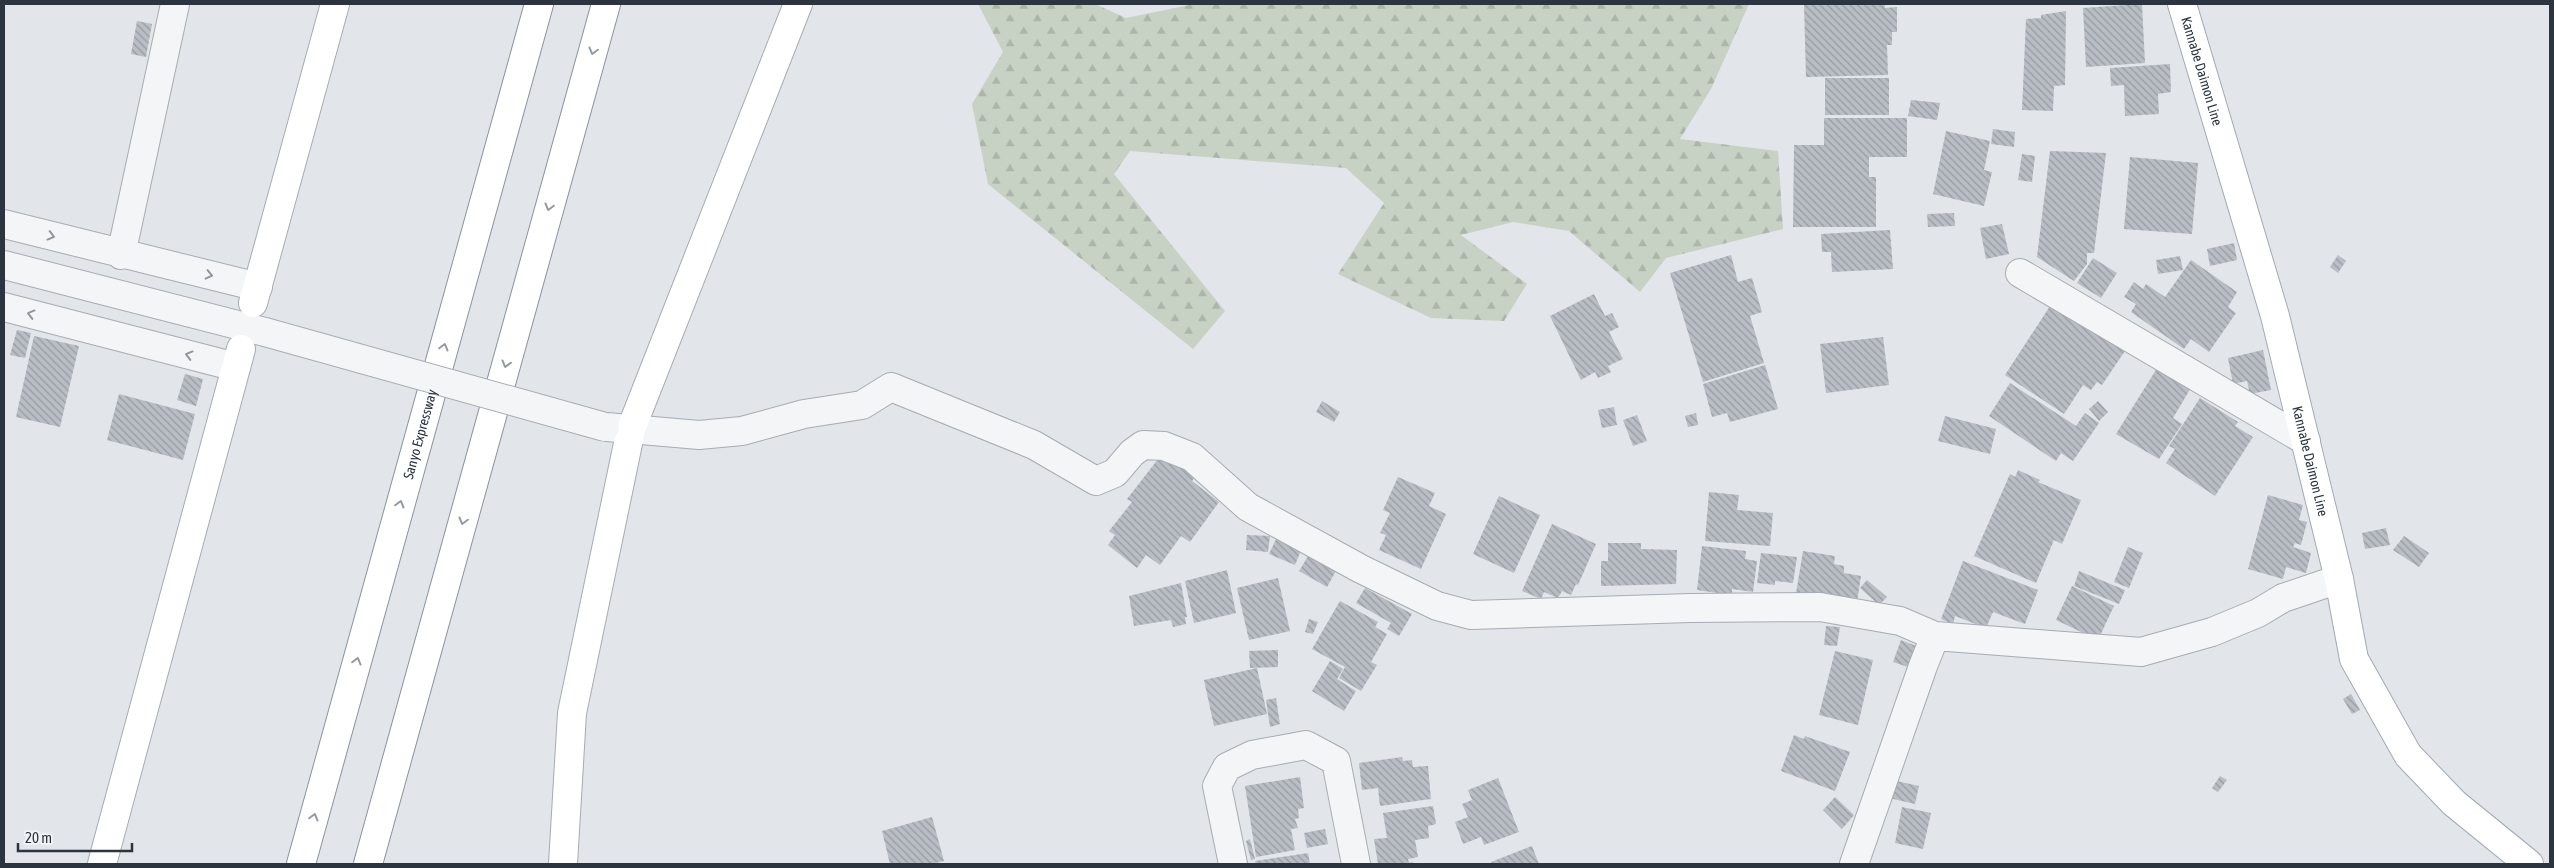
<svg xmlns="http://www.w3.org/2000/svg" width="2554" height="868" viewBox="0 0 2554 868" font-family="'Asap Condensed',sans-serif">
  <defs>
    <pattern id="forest-firs" width="22" height="20" patternUnits="userSpaceOnUse" patternTransform="scale(1.25)"><rect width="22" height="20" fill="#c8d2c4"/><path d="M5 1l3.5 6h-7zM16 11l3.5 6h-7z" fill="#acb5a9"/></pattern>
    <pattern id="building-back-hatch" width="6" height="6" patternUnits="userSpaceOnUse" patternTransform="scale(1.25)"><rect width="6" height="6" fill="#b9bec5"/><path d="M-1 5l2 2M0 0l6 6M5-1l2 2" fill="none" stroke="#979ba1"/></pattern>
  </defs>
  <rect width="100%" height="100%" fill="#e2e5e9"/>
  <path fill="url(#forest-firs)" d="M978 4H1095L1126 18 1194 4H1749L1711 89 1680 139 1778 151 1783 229 1666 258 1640 292 1569 231 1513 222 1461 235 1527 284 1504 321 1431 318 1338 274 1384 203 1346 168 1130 151 1114 174 1225 311 1193 349 988 184 972 104 1003 52Z"/>
  <path fill="url(#building-back-hatch)" d="M1885 4V8L1897 7V32H1892V45H1887L1888 75 1806 77 1804 5Z
    M2142 4 2145 63 2086 67 2083 8Z
    M2066 11 2065 85 2054 86 2053 111 2022 110 2026 19 2041 18V15Z
    M137 21 152 24 146 57 131 54Z
    M2170 64 2171 92 2158 94 2159 114 2125 116 2124 85 2111 86 2110 68Z
    M1825 78H1889V115H1825Z
    M1911 100 1940 103 1937 120 1908 116Z
    M1824 118H1907V157H1869V177H1876V227H1793L1794 145H1824Z
    M1993 129 2015 132 2014 147 1991 144Z
    M1946 131 1990 141 1984 170 1992 172 1984 206 1933 194Z
    M2050 151 2106 153 2094 253H2087V264L2074 281 2037 257Z
    M2022 154 2035 156 2032 182 2018 180Z
    M2130 157 2198 163 2192 234 2124 229Z
    M1954 213 1955 226 1928 227 1927 214Z
    M2002 224 2009 254 1986 259 1980 228Z
    M1890 230 1893 269 1832 272 1831 252H1822L1821 234Z
    M2234 243 2237 260 2210 266 2207 249Z
    M1731 255 1738 282 1752 278 1762 312 1750 316 1764 363 1703 382 1670 273Z
    M2338 255 2346 261 2338 273 2330 267Z
    M2180 256 2183 270 2158 274 2156 260Z
    M2093 258 2117 273 2101 298 2077 283Z
    M2191 260 2237 292 2228 307 2236 313 2209 352 2191 339 2184 349 2131 312 2136 304 2124 297 2134 282 2143 289 2146 284 2165 297Z
    M1594 294 1605 316 1612 313 1619 327 1609 332 1623 359 1608 366 1611 372 1598 378 1595 372 1581 380 1550 316Z
    M2052 303 2125 351 2102 385 2097 382 2091 390 2083 385 2064 414 2005 375Z
    M17 330 31 333 25 358 10 355Z
    M34 336 79 346 60 427 16 417Z
    M1883 337 1889 385 1826 393 1820 344Z
    M2263 350 2271 390 2250 394 2247 381 2233 384 2228 358Z
    M1765 365 1778 409 1730 422 1727 413 1712 417 1703 384Z
    M2159 365 2192 386 2173 418 2182 424 2159 459 2116 434Z
    M185 374 203 379 196 406 177 400Z
    M2010 383 2076 426 2085 413 2099 423 2073 461 2061 453 2056 461 1989 416Z
    M119 394 195 414 183 460 107 440Z
    M2200 398 2238 422 2235 426 2253 437 2215 496 2166 463 2175 449 2169 446Z
    M1322 401 1340 412 1334 422 1316 412Z
    M2098 401 2108 412 2099 421 2089 409Z
    M1614 407 1617 425 1602 428 1598 410Z
    M1696 413 1698 425 1688 427 1685 416Z
    M1637 415 1647 441 1633 446 1623 420Z
    M1945 416 1996 429 1990 454 1938 441Z
    M1162 454 1178 462 1196 476 1192 481 1219 502 1190 542 1181 536 1160 565 1146 555 1137 568 1108 545 1115 535 1109 531 1132 502 1127 499Z
    M2018 470 2040 480 2038 482 2081 500 2062 544 2054 540 2036 583 1974 556 2010 474 2015 477Z
    M1398 477 1435 493 1429 506 1446 514 1421 569 1379 550 1386 535 1380 533 1390 513 1383 510Z
    M1709 492 1739 495 1737 510 1773 513 1770 546 1705 541Z
    M2268 495 2303 505 2299 520 2307 522 2301 545 2295 543 2293 547 2311 553 2306 573 2286 567 2283 579 2248 569Z
    M1499 496 1540 515 1514 573 1473 554Z
    M1552 524 1596 544 1578 585 1576 584 1571 595 1562 591 1558 598 1544 592 1541 599 1522 591Z
    M2386 528 2390 545 2365 549 2362 533Z
    M1247 535 1270 536 1268 552 1246 550Z
    M2404 536 2429 553 2419 567 2393 550Z
    M1277 537 1302 548 1295 565 1269 554Z
    M1608 543H1641V549L1677 550 1676 584 1601 586V561H1608Z
    M1702 546 1746 551 1745 559 1757 561 1753 592 1732 589V595L1697 590Z
    M2128 547 2143 553 2129 588 2114 582Z
    M1803 551 1835 556 1834 564 1844 566V573L1861 576 1857 602 1796 593Z
    M1310 553 1337 569 1327 587 1299 571Z
    M1761 553 1797 557 1793 583 1775 581V585L1757 583Z
    M1963 561 2038 590 2025 624 1993 612 1986 628 1955 616 1953 624 1941 619Z
    M1227 570 1236 613 1194 623 1185 581Z
    M2079 571 2125 590 2119 604 2074 586Z
    M1278 578 1290 631 1249 640 1237 588Z
    M1867 580 1887 597 1879 605 1860 588Z
    M1181 583 1187 617H1185L1186 624 1173 627 1171 620 1134 626 1129 596Z
    M2072 586 2114 606 2098 640 2056 620Z
    M1365 588 1412 614 1399 636 1387 629 1391 623 1356 603Z
    M1340 601 1378 622 1375 627 1387 634 1371 662 1377 665 1361 691 1339 678 1345 667 1312 649Z
    M1309 619 1318 622 1313 634 1305 632Z
    M1826 626 1840 627 1837 646 1824 645Z
    M1901 640 1916 646 1908 667 1893 662Z
    M1278 650V667L1250 668 1249 651Z
    M1835 651 1873 660 1858 725 1819 715Z
    M1330 661 1343 669 1337 679 1356 691 1344 711 1312 691Z
    M1257 668 1267 714 1214 726 1204 680Z
    M2351 694 2360 710 2352 714 2343 699Z
    M1276 698 1280 724 1270 727 1266 700Z
    M1794 735 1804 739 1805 736 1850 752 1835 791 1781 771Z
    M1402 757 1403 761 1412 760 1413 767 1428 766 1431 799 1380 806 1378 788 1362 790 1359 763Z
    M2220 776 2227 780 2218 792 2212 788Z
    M1300 777 1304 808 1298 809 1299 818 1295 819 1298 828 1291 829 1295 850 1256 857 1245 786Z
    M1498 778 1519 832 1484 845 1481 837 1463 844 1455 822 1468 817 1462 804 1472 800 1468 790Z
    M1892 780 1919 786 1915 804 1889 798Z
    M1835 797 1854 815 1842 829 1823 810Z
    M1433 806 1436 824 1428 826 1429 838 1415 840 1418 857 1408 859 1409 863 1413 862 1412 864H1378L1374 839 1387 838 1383 813Z
    M1902 807 1931 813 1923 849 1895 843Z
    M932 817 944 861 931 864H890L882 831Z
    M1325 829 1328 844 1307 848 1304 833Z
    M1250 839 1255 859 1251 860 1246 841Z
    M1532 846 1539 864H1492L1491 862Z
    M1308 853 1310 864H1256L1255 861Z"/>
  <g fill="none" stroke-linecap="round" stroke-linejoin="round">
    <g stroke="#a7acb3" stroke-width="30">
      <path id="street" d="M4 224 258 287
        M121 255 175 4
        M4 265 265 332
        M2020 273 2306 441
        M4 307 236 367
        M607 427 699 435 742 431 804 414 862 405 891 387 1034 445 1096 481 1115 473 1132 453 1143 445 1164 446 1192 457 1248 507 1361 569 1437 606 1471 615 1690 608 1820 607 1900 621 1935 636 2141 652 2212 632 2258 613 2283 598 2339 579
        M1233 864 1217 786 1227 767 1252 755 1306 745 1336 761 1356 864
        M1854 864 1923 666 1935 636"/>
    </g>
    <g stroke="#a7acb3" stroke-width="30">
      <path id="secondary" d="M253 303 335 4
        M102 864 241 349
        M563 864 572 713 631 429 798 4"/>
    </g>
    <g stroke="#a2aab3" stroke-width="30">
      <g id="primary">
        <path id="s1" d="M2182 4 2275 316 2339 579 2354 659 2408 755 2454 803 2529 864"/>
      </g>
    </g>
    <g stroke="#8b939e" stroke-width="30">
      <g id="highway">
        <path id="s2" d="M301 864 539 4"/>
        <path d="M368 864 606 4"/>
      </g>
    </g>
    <use href="#street" stroke="#f4f5f7" stroke-width="28"/>
    <use href="#secondary" stroke="#fff" stroke-width="28"/>
    <use href="#primary" stroke="#fff" stroke-width="28"/>
    <use href="#highway" stroke="#fff" stroke-width="28"/>
    <g stroke="#a7acb3" stroke-width="30" stroke-linecap="butt">
      <path id="street-bridge" d="M265 332 605 427"/>
    </g>
    <use href="#street-bridge" stroke="#f4f5f7" stroke-width="28"/>
  </g>
  <defs><path id="oneway-chevron" d="M-2-3.5L2.5 0L-2 3.5" fill="none" stroke-width="1.6" stroke-linecap="round" stroke-linejoin="round" transform="scale(1.25)"/></defs>
  <g stroke="#959a9f">
    <use href="#oneway-chevron" transform="translate(593 51) rotate(105)"/>
    <use href="#oneway-chevron" transform="translate(549 207) rotate(105)"/>
    <use href="#oneway-chevron" transform="translate(444 347) rotate(-75)"/>
    <use href="#oneway-chevron" transform="translate(506 364) rotate(105)"/>
    <use href="#oneway-chevron" transform="translate(400 504) rotate(-75)"/>
    <use href="#oneway-chevron" transform="translate(463 521) rotate(105)"/>
    <use href="#oneway-chevron" transform="translate(357 661) rotate(-75)"/>
    <use href="#oneway-chevron" transform="translate(314 817) rotate(-75)"/>
  </g>
  <g stroke="#90949b">
    <use href="#oneway-chevron" transform="translate(51 236) rotate(15)"/>
    <use href="#oneway-chevron" transform="translate(209 275) rotate(13)"/>
    <use href="#oneway-chevron" transform="translate(31 314) rotate(-165)"/>
    <use href="#oneway-chevron" transform="translate(189 355) rotate(-165)"/>
  </g>
  <g text-anchor="middle" stroke-width="4" stroke-linejoin="round" paint-order="stroke">
    <g font-size="14" fill="#2b343f" stroke="#f1f4f6">
      <text dy="5" stroke="none"><textPath href="#s1" startOffset="70">Kannabe Daimon Line</textPath></text>
      <text dy="5" stroke="none"><textPath href="#s2" startOffset="446">Sanyo Expressway</textPath></text>
      <text dy="5" stroke="none"><textPath href="#s1" startOffset="475">Kannabe Daimon Line</textPath></text>
    </g>
  </g>
  <rect width="2554" height="868" fill="none" stroke="#2b343f" stroke-width="10"/>
  <path d="M18 843v8h114v-8" fill="none" stroke="#2b343f" stroke-width="2.5"/>
  <text x="25" y="843" font-size="15" fill="#2b343f" stroke="#f1f4f6" stroke-width="4" paint-order="stroke">20 m</text>
</svg>
